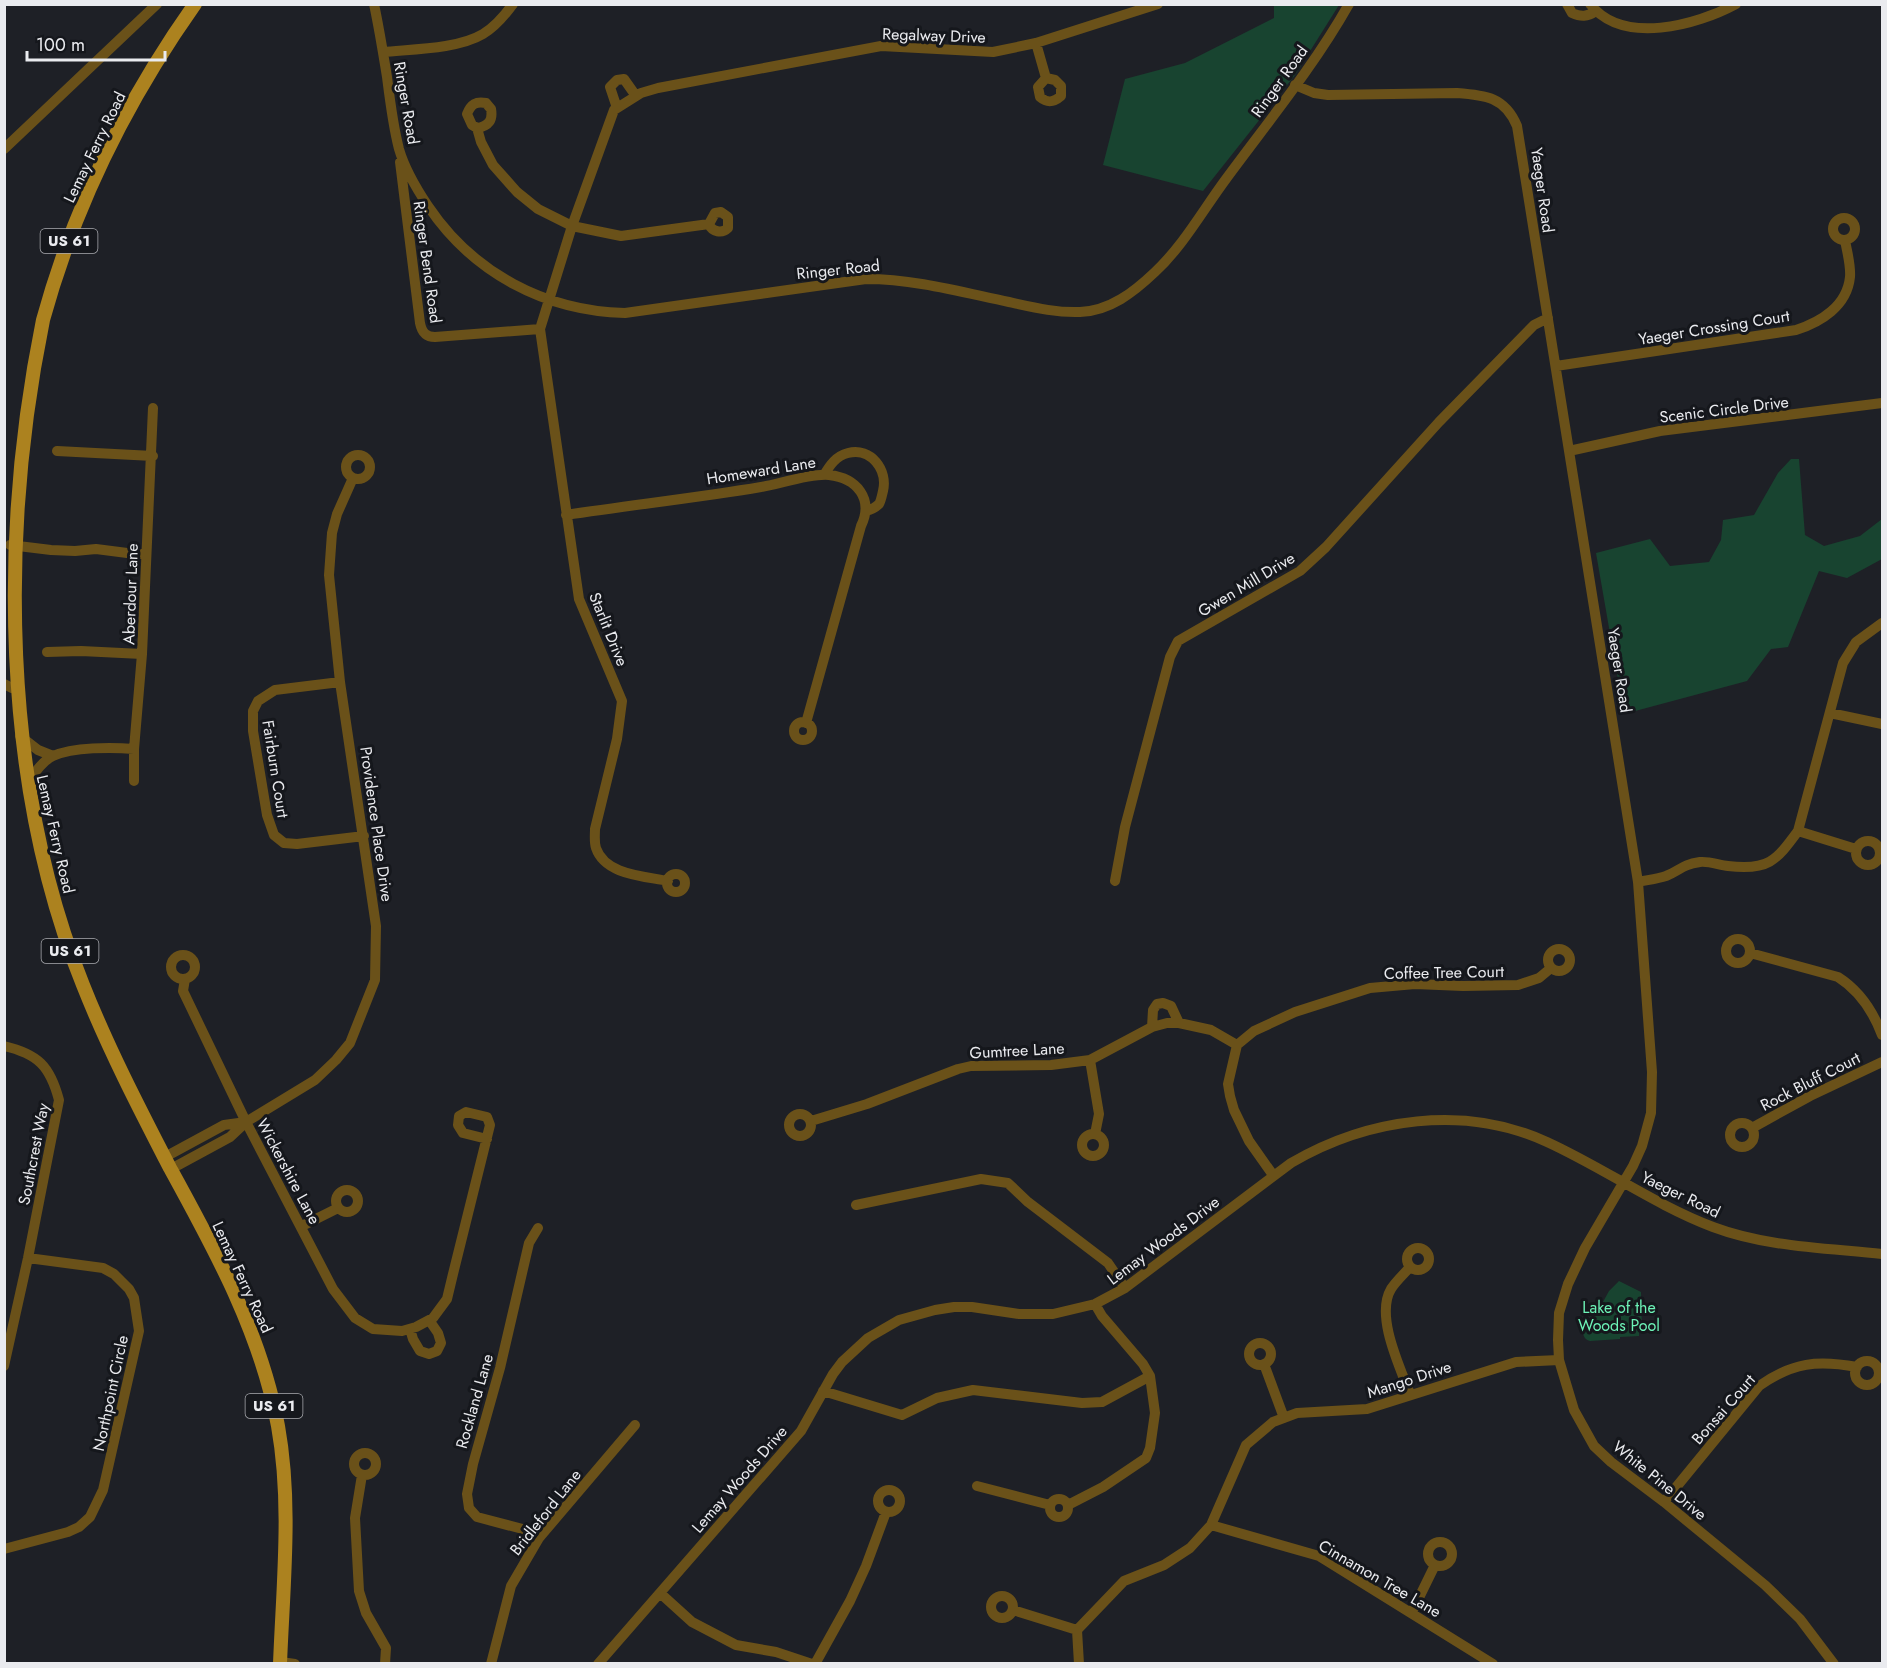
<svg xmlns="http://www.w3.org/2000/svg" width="1887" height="1668" viewBox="0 0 1887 1668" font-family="Jost,sans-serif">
  <rect width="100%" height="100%" fill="#1e2026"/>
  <path fill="#184430" d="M1274 5H1339L1295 75 1203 191 1103 165 1125 79 1185 63 1274 18Z
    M1791 459H1799L1805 535 1824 546 1860 536 1882 519V559L1847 578 1819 571 1788 647 1771 649 1747 681 1624 714 1596 553 1650 539 1670 566 1709 562 1721 540 1723 520 1754 515 1778 473Z
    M1619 1281 1641 1292 1642 1332 1639 1333V1336L1620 1337V1339L1590 1341C1582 1339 1583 1332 1583 1325L1595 1311H1598L1609 1291Z"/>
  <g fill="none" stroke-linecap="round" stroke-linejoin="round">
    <path stroke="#6a5119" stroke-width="10" d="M374 4C379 28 383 52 387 77 390 101 393 126 399 149 405 170 416 188 428 206 473 273 545 311 625 313L866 279C914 279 961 292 1009 302 1032 307 1056 313 1080 312 1110 311 1134 292 1155 272 1183 246 1203 210 1226 179 1268 122 1314 66 1349 4
      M1567 4 1572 13C1581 17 1587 17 1596 11
      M1590 4C1623 46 1697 25 1736 4
      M1036 43 1046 78 1038 87 1040 97C1047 103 1053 103 1061 96V86L1055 80 1046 78
      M383 52C413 49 458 49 483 34 495 27 505 15 513 4
      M1295 85 1314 93 1328 95 1457 93C1485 95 1505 97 1517 126L1638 882 1652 1072 1651 1113 1642 1146 1633 1166 1585 1248 1568 1284 1559 1313 1558 1340 1559 1360 1574 1410 1594 1446 1611 1462 1664 1502 1765 1585 1800 1619 1834 1664
      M617 108 610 87 617 80 624 79 636 96
      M477 128C489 126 493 120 491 109L486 103C476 101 471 104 467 114L472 125 477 128 481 142 493 165 517 192 538 209 572 226 621 236 709 224C712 232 722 234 728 228V217L721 212 715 213 709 224
      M4 149 157 4
      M400 162 420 323C422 333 426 337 435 337L540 329
      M1833 229a11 11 0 1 1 22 0a11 11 0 1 1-22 0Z
      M1556 366 1796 330C1821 322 1847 306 1850 277 1851 265 1847 252 1845 240
      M57 451 153 456
      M1569 451 1660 431 1882 403
      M346 467a12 12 0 1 1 24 0a12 12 0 1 1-24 0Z
      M824 475C830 465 836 456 848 453 871 447 888 470 883 491 882 495 881 501 879 504 876 507 870 510 866 511
      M566 515C631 505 696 498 761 487 779 484 812 473 829 475 857 478 874 499 861 526L806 723
      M10 545 51 550 75 551 96 549 135 554H146
      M47 652 81 651 142 654
      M340 682 275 690 258 701 253 711V731L267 815 274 835 284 843 297 844 364 836
      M4 684 12 688
      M1830 713 1882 724
      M794 731a9 9 0 1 1 18 0a9 9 0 1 1-18 0Z
      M20 736 38 750 53 756
      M134 781V749L142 654 153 408
      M27 784C34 774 42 761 53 756 73 747 112 747 134 749
      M1798 831 1856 849
      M1856 853a12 12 0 1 1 24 0a12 12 0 1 1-24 0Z
      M667 883a9 9 0 1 1 18 0a9 9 0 1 1-18 0Z
      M668 881C644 876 605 875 596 848 594 842 595 835 595 829L617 739 622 701 579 599 540 329 572 226 614 110 641 93 658 88 881 46 993 52 1036 43 1158 4
      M1115 881 1125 827 1170 657 1178 641 1300 571 1326 547 1439 422 1534 325 1548 318
      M1638 882C1647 880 1657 879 1666 876 1681 870 1681 865 1700 862 1709 861 1719 865 1728 866 1768 871 1776 861 1798 831L1843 663 1856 642 1882 623
      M1726 951a12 12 0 1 1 24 0a12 12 0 1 1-24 0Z
      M1548 960a11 11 0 1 1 22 0a11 11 0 1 1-22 0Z
      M1750 953 1838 977C1860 991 1873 1011 1882 1035
      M171 967a12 12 0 1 1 24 0a12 12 0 1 1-24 0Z
      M185 979 183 991 246 1122 333 1289 355 1318 373 1329 402 1331 416 1327 433 1318 447 1299 453 1274 490 1125 487 1117 466 1112 459 1116 458 1125 463 1133 487 1139
      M1152 1027 1153 1010 1157 1004 1163 1003 1171 1006 1179 1023
      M4 1046C38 1054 50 1066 59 1100L28 1258 4 1366
      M1090 1060 1099 1114 1095 1134
      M789 1125a11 11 0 1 1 22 0a11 11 0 1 1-22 0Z
      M811 1121 867 1104 958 1069 971 1066 1051 1065 1090 1060 1152 1027 1167 1023H1179L1211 1030 1237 1045
      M1730 1135a12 12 0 1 1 24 0a12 12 0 1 1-24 0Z
      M1752 1128 1810 1096 1882 1062
      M1082 1145a11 11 0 1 1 22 0a11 11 0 1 1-22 0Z
      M165 1157 224 1125 246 1122
      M171 1169 230 1137 246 1122 315 1080 336 1060 350 1043 375 980 376 926 340 682 329 575 332 533 337 514 353 478
      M1273 1175 1249 1141 1234 1110 1230 1096 1228 1084 1237 1045 1254 1031 1295 1012 1370 988 1415 984 1463 986 1518 985 1539 978 1551 968
      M336 1201a11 11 0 1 1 22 0a11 11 0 1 1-22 0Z
      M856 1205 981 1179 1008 1183 1028 1202 1108 1263 1125 1288
      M302 1226 338 1208
      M538 1228 529 1243 500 1368 473 1464 467 1494 469 1508 477 1517 530 1531 539 1538
      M1407 1259a11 11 0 1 1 22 0a11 11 0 1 1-22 0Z
      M1410 1267C1404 1274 1396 1281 1391 1289 1375 1316 1400 1367 1410 1394
      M410 1329 413 1339 420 1351 429 1354 437 1351 441 1343 438 1333 429 1320
      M1249 1354a11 11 0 1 1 22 0a11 11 0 1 1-22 0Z
      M1855 1373a12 12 0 1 1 24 0a12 12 0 1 1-24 0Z
      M1264 1364 1284 1418
      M823 1391 902 1415 937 1398 973 1390 1082 1403 1102 1402 1150 1376
      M354 1464a11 11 0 1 1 22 0a11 11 0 1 1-22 0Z
      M362 1475 355 1518 359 1591 366 1613 386 1648 385 1664
      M977 1486 1050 1505
      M878 1501a11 11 0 1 1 22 0a11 11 0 1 1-22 0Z
      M1050 1508a9 9 0 1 1 18 0a9 9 0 1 1-18 0Z
      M1664 1502 1759 1386C1793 1362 1818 1360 1857 1367
      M1068 1505 1103 1487 1146 1458 1150 1448 1155 1413 1150 1376 1143 1364 1102 1316 1095 1304
      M1211 1525 1319 1556 1493 1664
      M1428 1554a12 12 0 1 1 24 0a12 12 0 1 1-24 0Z
      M4 1549 68 1532 79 1527 90 1517 103 1490 139 1331 134 1298 129 1289 114 1274 103 1268 28 1258
      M660 1593 692 1622 736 1645 776 1652 812 1664
      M991 1607a11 11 0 1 1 22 0a11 11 0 1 1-22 0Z
      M1013 1610 1077 1630
      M1412 1612 1435 1565
      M281 1662 295 1664
      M491 1664 511 1586 539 1538 635 1425
      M598 1664 801 1431 833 1374 842 1362 868 1338 899 1320 935 1310 954 1307H972L1019 1314H1053L1095 1304 1125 1288 1291 1163C1368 1118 1465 1104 1547 1142 1604 1168 1655 1205 1713 1227 1766 1247 1826 1248 1882 1254
      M815 1664 850 1601 866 1566 886 1512
      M1079 1664 1077 1630 1124 1581 1164 1565 1190 1548 1211 1525 1246 1445 1273 1422 1297 1413 1367 1409 1516 1362 1559 1360"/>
    <path stroke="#ac821f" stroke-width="14" d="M195 4C127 100 74 207 43 320 0 531 1 782 83 985 108 1048 139 1108 170 1168 215 1250 261 1333 278 1426 292 1504 283 1585 280 1664"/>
  </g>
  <g text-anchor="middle" stroke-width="6" stroke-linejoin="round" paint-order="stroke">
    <g fill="#15171c" stroke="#aaabb0" stroke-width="1.5">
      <rect x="40.5" y="229" width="57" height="24" rx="4.5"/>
      <rect x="41.5" y="939" width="57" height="24" rx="4.5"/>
      <rect x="245.5" y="1394" width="57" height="24" rx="4.5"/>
    </g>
    <g font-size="15" font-weight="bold" fill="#eaebef">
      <text x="69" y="246">US 61</text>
      <text x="70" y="956">US 61</text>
      <text x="274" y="1411">US 61</text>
    </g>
    <g font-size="16" fill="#eaebef" stroke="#15171c">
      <text transform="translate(934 35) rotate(2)" y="6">Regalway Drive</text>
      <text transform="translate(1279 81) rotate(-54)" y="6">Ringer Road</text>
      <text transform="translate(407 103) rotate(80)" y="6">Ringer Road</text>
      <text transform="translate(94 147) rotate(-64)" y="6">Lemay Ferry Road</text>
      <text transform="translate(1543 190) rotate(82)" y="6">Yaeger Road</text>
      <text transform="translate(428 262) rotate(82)" y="6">Ringer Bend Road</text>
      <text transform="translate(838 269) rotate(-6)" y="6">Ringer Road</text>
      <text transform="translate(1714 327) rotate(-9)" y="6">Yaeger Crossing Court</text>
      <text transform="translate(1724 409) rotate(-7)" y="6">Scenic Circle Drive</text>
      <text transform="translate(761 470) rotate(-9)" y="6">Homeward Lane</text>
      <text transform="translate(1246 584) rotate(-31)" y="6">Gwen Mill Drive</text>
      <text transform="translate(130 594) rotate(-88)" y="6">Aberdour Lane</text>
      <text transform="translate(609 629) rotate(68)" y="6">Starlit Drive</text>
      <text transform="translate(1620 670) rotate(81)" y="6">Yaeger Road</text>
      <text transform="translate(276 769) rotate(81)" y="6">Fairburn Court</text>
      <text transform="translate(377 824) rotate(82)" y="6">Providence Place Drive</text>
      <text transform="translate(56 834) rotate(77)" y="6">Lemay Ferry Road</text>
      <text transform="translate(1444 972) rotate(-1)" y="6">Coffee Tree Court</text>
      <text transform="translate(1017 1050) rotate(-3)" y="6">Gumtree Lane</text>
      <text transform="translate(1810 1081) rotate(-27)" y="6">Rock Bluff Court</text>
      <text transform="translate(33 1154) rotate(-79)" y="6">Southcrest Way</text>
      <text transform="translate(289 1171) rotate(62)" y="6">Wickershire Lane</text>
      <text transform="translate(1681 1194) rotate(26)" y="6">Yaeger Road</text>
      <text transform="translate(1163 1240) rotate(-37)" y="6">Lemay Woods Drive</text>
      <text transform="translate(243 1277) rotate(65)" y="6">Lemay Ferry Road</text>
      <text transform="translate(1409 1379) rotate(-18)" y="6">Mango Drive</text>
      <text transform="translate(110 1393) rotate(-78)" y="6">Northpoint Circle</text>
      <text transform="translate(474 1401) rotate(-74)" y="6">Rockland Lane</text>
      <text transform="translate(1723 1409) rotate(-49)" y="6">Bonsai Court</text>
      <text transform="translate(739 1479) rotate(-49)" y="6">Lemay Woods Drive</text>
      <text transform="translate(1660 1480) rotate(39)" y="6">White Pine Drive</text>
      <text transform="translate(545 1512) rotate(-52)" y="6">Bridleford Lane</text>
      <text transform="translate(1380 1578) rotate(30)" y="6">Cinnamon Tree Lane</text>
    </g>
    <g font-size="16" fill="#6df3b7" stroke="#15171c">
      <text x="1619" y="1313">Lake of the<tspan x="1619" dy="18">Woods Pool</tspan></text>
    </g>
  </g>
  <rect width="1887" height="1668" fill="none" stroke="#eaebef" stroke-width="12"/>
  <path d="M27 51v9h138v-9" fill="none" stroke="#eaebef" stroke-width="3"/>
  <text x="36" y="51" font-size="18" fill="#eaebef" stroke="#15171c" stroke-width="4.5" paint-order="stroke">100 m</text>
</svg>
